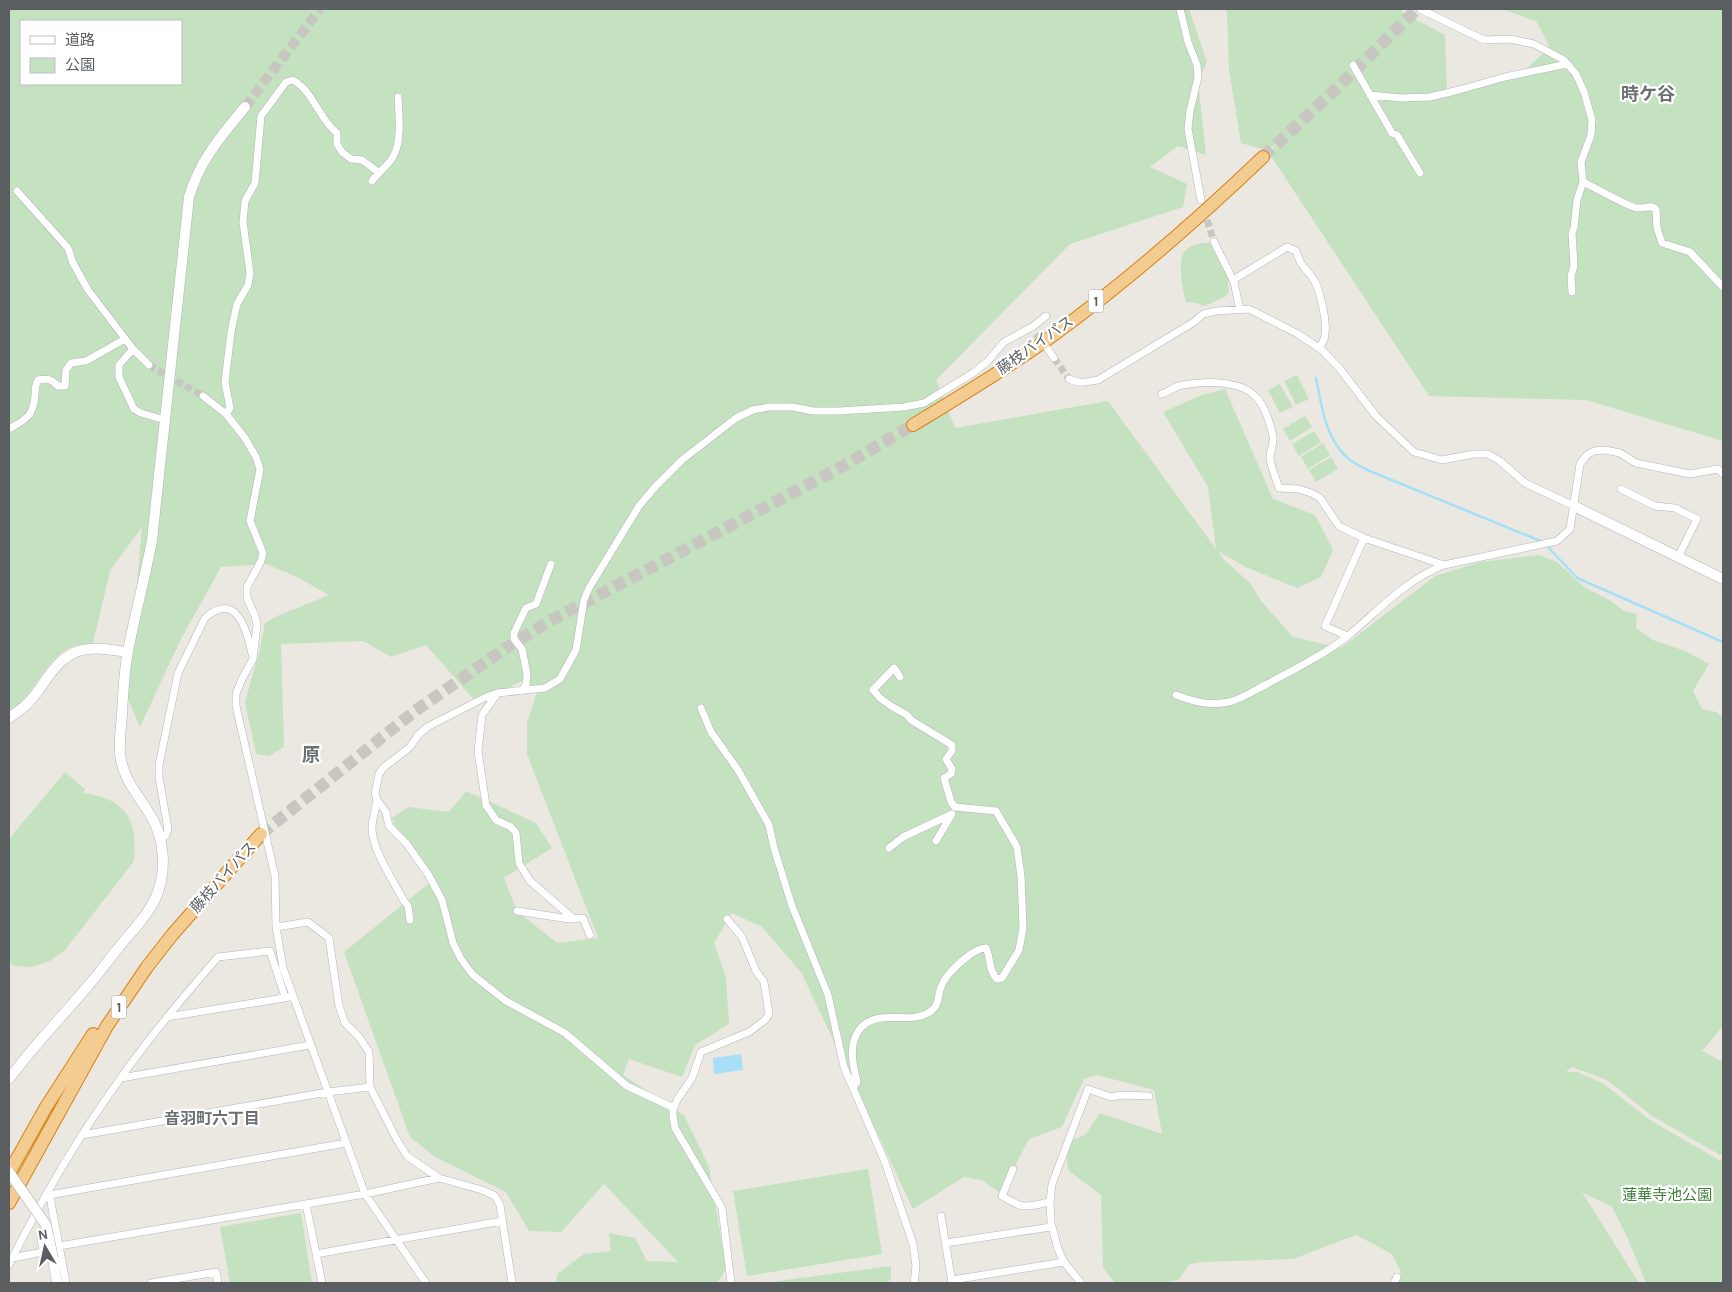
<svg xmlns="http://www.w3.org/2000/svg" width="1732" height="1292" viewBox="0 0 1732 1292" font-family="Karla,'Noto Sans JP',sans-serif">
  <rect width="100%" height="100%" fill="#ebe8e1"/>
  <path fill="#c4e1c0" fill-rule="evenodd" d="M9 9H1189L1207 62 1198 80 1206 155 1178 146 1150 167 1187 184 1183 207 1070 244 936 380 955 428 1108 401 1216 549 1208 487 1163 412 1202 395 1225 389 1273 499 1315 515 1333 550 1321 577 1297 588 1246 567 1218 551 1223 559 1250 583 1262 602 1293 637 1341 648 1435 576 1480 562 1539 555 1557 562 1585 588 1608 599 1624 611 1637 614 1636 628 1653 640 1685 651 1709 664 1693 691 1702 709 1716 712 1723 717V1026L1702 1051 1723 1062V1154L1720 1155 1652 1116 1607 1080 1572 1067 1566 1072H1577L1604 1084 1650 1120 1719 1160 1723 1159V1283H1646L1628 1239 1612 1207 1582 1192 1639 1283H1397L1401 1272 1392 1254 1356 1235 1293 1259 1202 1262 1190 1264 1178 1280 1161 1283H1115L1103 1268 1101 1195 1068 1170 1067 1156 1072 1140 1085 1135 1100 1113 1162 1134 1154 1090 1097 1075 1084 1079 1062 1127 1029 1139 1001 1193 981 1180 964 1177 913 1209 801 972 762 927 732 913 714 943 726 977 729 1024 695 1045 682 1077 629 1059 623 1075 684 1115 709 1167 726 1267 722 1277 715 1283H556L557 1274 584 1254 611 1251 609 1233 635 1238 647 1261 678 1262 604 1184 561 1232 529 1231 506 1192 435 1157 410 1137 344 952 433 880 398 833 392 818 409 807 449 812 466 791 536 823 552 848 504 878 517 911 557 943 598 938 527 754V723L538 689 523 681 476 702 426 645 391 657 363 641 281 644 284 747 269 756 256 754 245 702 260 649 265 623 277 616 329 595 295 576 266 564 221 567 180 641 140 727 127 696 142 527 110 571 93 643C87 644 80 644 74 646 46 656 35 696 9 712ZM21 21H181V84H21Z
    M1224 9H1402V12L1445 35 1447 92 1516 78 1550 47 1536 21 1501 9H1723V441L1586 400 1429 396 1269 153 1284 137 1268 151 1241 143 1229 70 1227 12Z
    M1214 242 1223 251 1231 275 1228 283 1229 292 1225 297 1204 306 1197 303 1186 302C1183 291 1177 261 1184 252 1191 243 1204 243 1214 242Z
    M1297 375 1309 399 1296 405 1284 381Z
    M1280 384 1293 407 1280 413 1268 390Z
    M1305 416 1312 427 1290 441 1283 429Z
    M1314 431 1321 442 1299 456 1292 444Z
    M1323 443 1330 455 1308 469 1301 457Z
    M1331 457 1338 469 1316 482 1309 470Z
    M65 772 85 789 83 793C126 799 138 819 134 861L65 950 50 961 32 967 15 966 9 963V839Z
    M868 1169 882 1254 747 1276 733 1191Z
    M301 1213 312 1283H230L220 1227Z
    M891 1266V1279L887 1283H763Z"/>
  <path fill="#a6dff7" d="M741 1054 743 1070 714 1074 713 1058Z"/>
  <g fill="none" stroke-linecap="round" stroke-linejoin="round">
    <path stroke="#a6dff7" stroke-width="2.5" d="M1316 378C1322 407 1325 440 1350 460 1360 467 1371 472 1382 476L1543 542
      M1547 546 1577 578 1723 642"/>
    <path stroke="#c7c6c1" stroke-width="7" stroke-dasharray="7 3.5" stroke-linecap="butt" d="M1204 210 1214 242
      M1036 334 1043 344
      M1054 358 1069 379
      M149 365 203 396"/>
    <path stroke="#c7c6c1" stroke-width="10" stroke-dasharray="10 5" stroke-linecap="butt" d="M245 107 320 9"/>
    <path stroke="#c7c6c1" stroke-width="12" stroke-dasharray="12 6" stroke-linecap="butt" d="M1263 157 1338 87 1417 9
      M261 834 415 711 506 648 548 622 845 465 913 425"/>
    <g stroke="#b2b5b8" stroke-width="8">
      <path id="street" d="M1180 9 1188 42 1197 65 1198 77 1190 111 1188 129 1201 200
        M1420 9 1484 40 1510 39 1534 44 1564 60 1576 74 1584 92 1592 120 1591 135 1581 162 1583 182C1592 186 1630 208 1637 208 1645 209 1649 204 1656 209L1657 228 1662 243 1690 252 1723 287
        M1353 65 1392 133 1397 135 1420 173
        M1370 95 1401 98 1430 97 1459 90 1505 77 1567 64
        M378 172 362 160 351 159 342 152 337 144V133C319 119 313 91 293 80L286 82 261 116 255 183 245 201 243 222 250 273 248 285 237 304 231 332 225 382 230 408 226 414 245 438 256 457 260 469 250 521 263 553 261 561 247 587V598L255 616 257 625 253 659 242 679 236 694V706L275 876 276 927 283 968 365 1194 426 1283
        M372 181C378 172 389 165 393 157 402 142 399 114 398 97
        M17 191 68 248 73 263 88 290 133 349 149 365
        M1214 242 1234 282 1240 310
        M1233 280 1287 247 1296 251C1301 266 1303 265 1312 277 1320 287 1327 322 1325 334 1325 339 1322 344 1319 348
        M1572 292 1571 276 1574 266 1572 233 1574 228 1577 200 1583 182
        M1047 348 1054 358
        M133 349 119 365V377L134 409 141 413 165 420
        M1069 379C1079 384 1087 382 1098 380L1194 322 1203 314 1217 311 1249 309 1298 334 1322 350 1340 369 1376 416 1414 452 1442 460 1474 454H1488L1500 461 1525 483 1574 506
        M1162 394C1169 391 1176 386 1183 385 1205 381 1240 380 1256 397 1265 406 1270 423 1273 436 1274 444 1270 451 1270 458 1271 468 1276 478 1279 488L1299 489 1311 493 1320 498 1339 526 1364 538 1444 565
        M203 396 226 414
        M9 429C26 419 33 417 35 396 35 390 35 385 38 380 47 378 51 379 58 386H65L66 370 71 363 86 361 125 339
        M1621 489 1655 506 1675 508 1697 519 1678 557
        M1347 636 1325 626 1364 538
        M521 691 526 685 527 674 522 649 514 639V633L526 608 536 604 551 564
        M497 694 482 715 478 751 486 805 496 820 511 827 516 833 519 863 530 881 574 919
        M1176 695C1194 702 1210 706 1229 702 1242 699 1255 690 1267 684 1295 669 1324 655 1349 635 1379 610 1407 579 1444 565L1557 541 1570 529 1580 464 1587 455 1594 451 1605 450 1620 453 1636 463 1690 474 1718 469 1723 474
        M701 708 711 732 738 770 769 825 774 848 792 906 828 995 844 1067 885 1162 913 1244 916 1266 914 1283
        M377 800C376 809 372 819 372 828 372 850 394 882 404 901L408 906 410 920
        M160 840 166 835 168 829 159 777V765L178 673 205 618C236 590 247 630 252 654
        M936 841 952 814
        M889 848 903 837 952 814
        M517 911 569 919 583 918 590 935
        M727 919 742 937 756 971 764 982 769 1014 765 1020 749 1032 701 1052 692 1078 677 1100 673 1110V1117L675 1128 722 1208 731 1283
        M276 927 308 922 329 938 339 1006 345 1023 359 1037 369 1052 370 1087 397 1140 407 1156 439 1178 482 1190 495 1196 500 1205 512 1283
        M167 1017 290 997
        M121 1078 310 1045
        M853 1087 857 1082C853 1066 848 1045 859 1030 877 1006 911 1027 931 1011 940 1005 937 996 941 987 945 974 973 948 986 948 991 958 988 970 997 979L1002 978 1019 950 1023 928 1021 876 1017 847 996 811 955 807 951 802 944 778 951 774 952 769 946 759 952 751V745L911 720 907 715 891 706 880 698 873 690 894 668 900 677
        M674 1108 627 1086 565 1033 506 1001 473 975 461 959 453 943 442 900 428 874 406 843 389 826 386 812 377 800 375 794 379 774 383 768 410 747 418 735 429 726 484 698 497 693 545 688 560 679 576 650 584 600 589 588 639 506 656 486 682 460 736 418 753 410 769 407H793L813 411H839L904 407 924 403 973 373 988 361 1004 342 1032 327 1046 316
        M82 1135 328 1092 370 1087
        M1013 1169 1002 1196C1025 1210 1024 1207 1050 1202
        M49 1192 66 1283
        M49 1195 346 1143
        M306 1204 322 1283
        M941 1216 952 1283
        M946 1243 1051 1227
        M59 1246 365 1194 439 1178
        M316 1254 502 1221
        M12 1258 43 1252 41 1237
        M9 1265C41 1200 78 1137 120 1079 150 1036 184 996 218 957L270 951 285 997
        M952 1280 1064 1262
        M151 1283 216 1272 218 1283
        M1081 1283 1064 1262 1058 1249 1051 1223 1050 1202 1052 1184 1088 1089 1111 1097 1123 1095 1149 1096
        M1394 1283 1397 1277"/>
    </g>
    <g stroke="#b1b5b8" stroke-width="11">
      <path id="secondary" d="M1574 506 1723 579
        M9 718C16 713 25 707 30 701 48 681 58 651 89 649 102 647 115 651 128 652
        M9 1079C33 1046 61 1018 87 987 99 974 109 959 120 946 133 930 148 915 156 897 167 871 165 837 149 813 137 793 122 778 120 753 119 741 121 728 122 715 123 694 124 672 128 651 135 614 145 578 152 540L189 197C200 160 221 136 245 107
        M53 1258 57 1283"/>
    </g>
    <g stroke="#d98014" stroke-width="14">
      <path id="highway" d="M913 425C959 397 1004 370 1048 339 1124 284 1195 222 1263 157
        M9 1173 46 1107 93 1034
        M9 1203 107 1026 147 967 172 935 261 834"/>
    </g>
    <use href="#street" stroke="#fff" stroke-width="7"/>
    <use href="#secondary" stroke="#fff" stroke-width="10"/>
    <use href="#highway" stroke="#f3cc91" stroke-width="12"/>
    <g stroke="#b1b5b8" stroke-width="11" stroke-linecap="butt">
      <path id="secondary-bridge" d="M9 1172 46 1225 53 1258"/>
    </g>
    <use href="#secondary-bridge" stroke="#fff" stroke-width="10"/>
  </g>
  <g text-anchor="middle" stroke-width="4.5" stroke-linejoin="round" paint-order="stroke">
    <g fill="#fff" stroke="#8c8e90" stroke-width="1">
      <rect x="1088.5" y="289.5" width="15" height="23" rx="4"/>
      <rect x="111.5" y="995.5" width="15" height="23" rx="4"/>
    </g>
    <g font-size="14" font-weight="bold" fill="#5a5e61">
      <text x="1096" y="306">1</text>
      <text x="119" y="1012">1</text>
    </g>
    <g font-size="15" fill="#5a5e61" stroke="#fff">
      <text transform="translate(1035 345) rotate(-35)" y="5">藤枝バイパス</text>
      <text transform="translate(223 877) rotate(-48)" y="5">藤枝バイパス</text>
    </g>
    <g font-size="15" fill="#417f3b" stroke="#fff">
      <text x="1667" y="1200">蓮華寺池公園</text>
    </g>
    <g font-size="16" font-weight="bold" fill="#6b7073" stroke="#fff">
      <text x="212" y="1124">音羽町六丁目</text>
    </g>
    <g font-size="18" font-weight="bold" fill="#6b7073" stroke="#fff">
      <text x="1648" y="100">時ケ谷</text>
      <text x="311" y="761">原</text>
    </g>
  </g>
  <rect width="1732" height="1292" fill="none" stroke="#5a5e61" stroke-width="20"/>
  <rect x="20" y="20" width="162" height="65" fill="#ffffff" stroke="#bdbfc0"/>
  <rect x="30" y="36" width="25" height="8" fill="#ffffff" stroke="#bdbfc0"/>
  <text x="65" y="45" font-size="15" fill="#5a5e61">道路</text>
  <rect x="30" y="58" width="25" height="15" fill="#c4e1c0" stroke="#bdbfc0"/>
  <text x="65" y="70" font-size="15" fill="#5a5e61">公園</text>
  <g transform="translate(45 1247) rotate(351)" stroke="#ffffff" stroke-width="4" paint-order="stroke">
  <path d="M0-4L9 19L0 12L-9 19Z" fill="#5a5e61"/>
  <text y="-8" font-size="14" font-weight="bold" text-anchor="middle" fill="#5a5e61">N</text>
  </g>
</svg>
